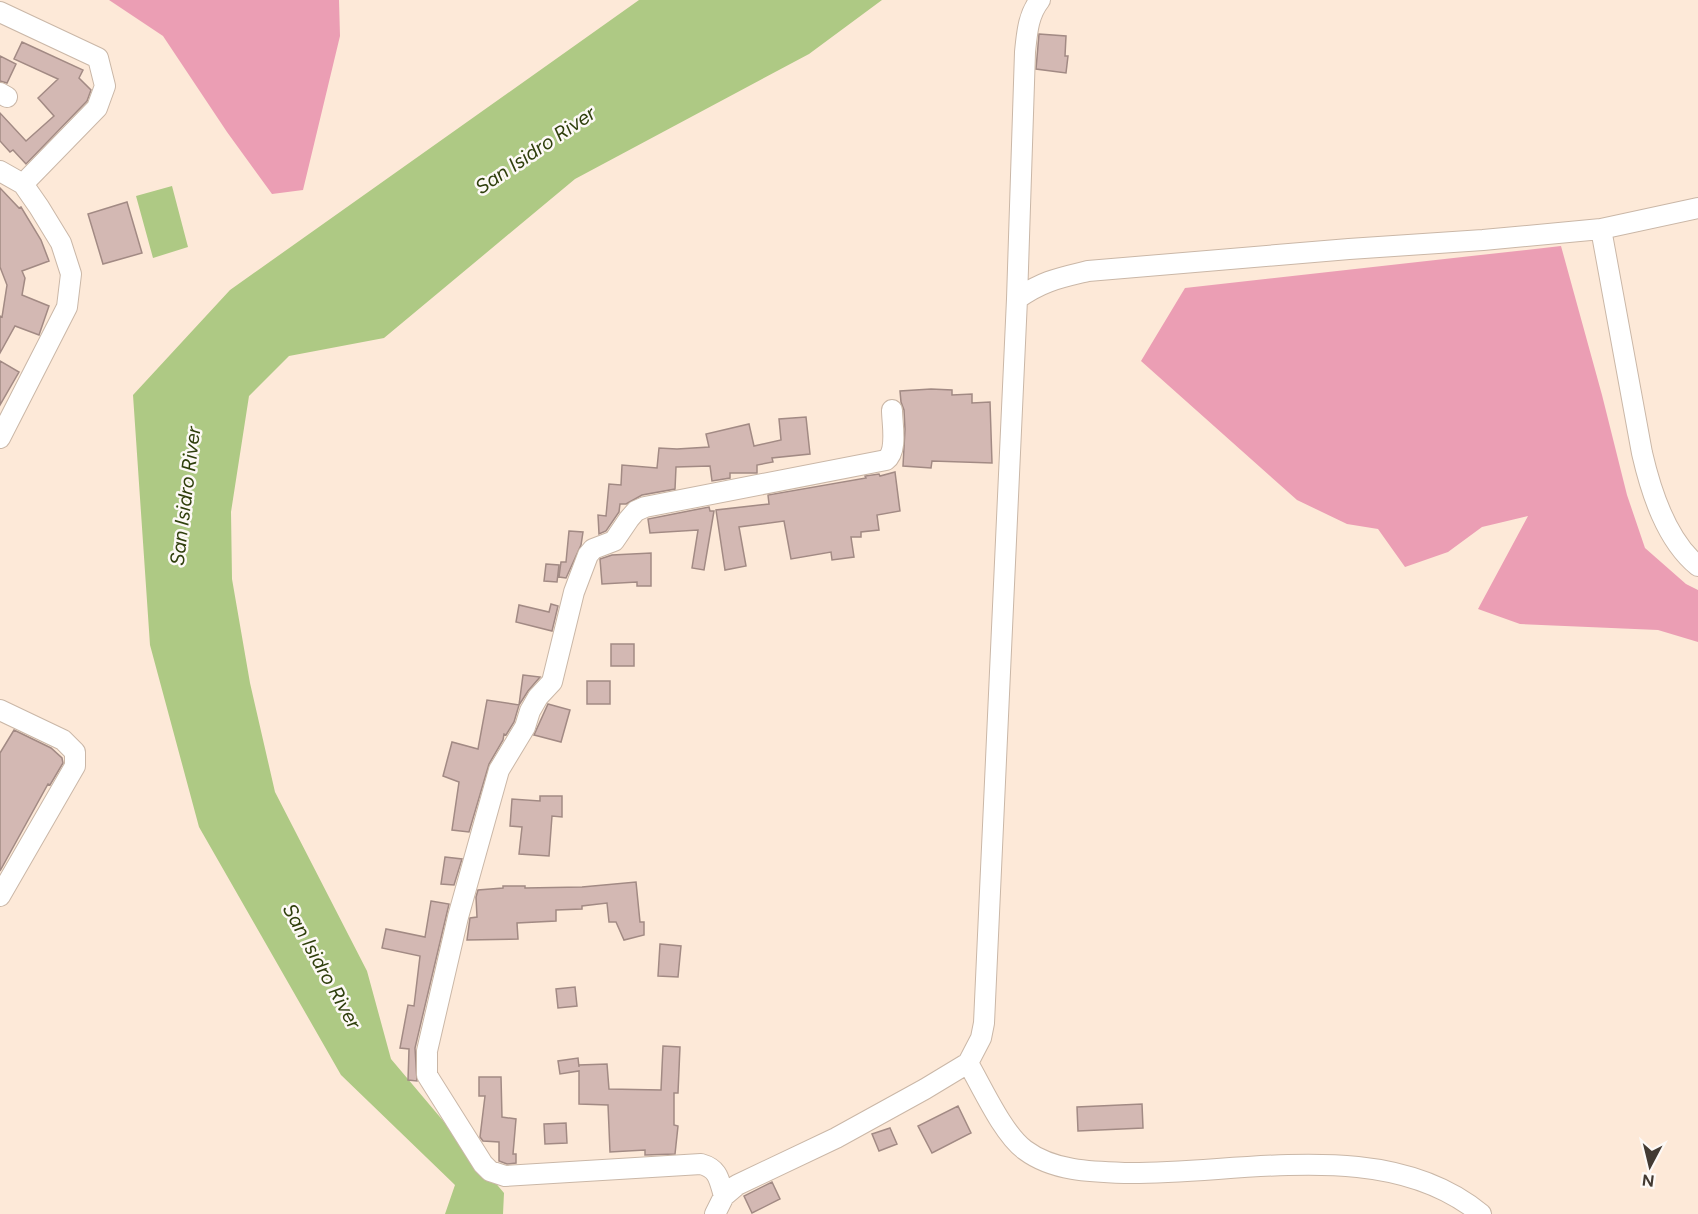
<svg xmlns="http://www.w3.org/2000/svg" width="1698" height="1214" viewBox="0 0 1698 1214" font-family="Figtree,sans-serif">
  <rect width="100%" height="100%" fill="#fde9d8"/>
  <path fill="#eb9eb4" d="M109 0H339L340 36 303 190 272 194 227 132 163 36Z
    M1561 246 1602 395 1627 495 1645 548 1686 584 1698 590V642L1658 630 1520 624 1478 609 1528 516 1482 527 1448 552 1405 567 1378 529 1347 524 1297 500 1141 361 1185 288Z"/>
  <path fill="#aec984" d="M639 0H882L809 54 575 179 384 338 289 356 249 396 231 512 232 579 250 683 275 792 367 971 391 1059 504 1193 503 1214H445L455 1185 341 1075 199 827 150 645 133 395 230 290Z
    M172 186 188 247 153 258 136 196Z"/>
  <path fill="#d3b8b3" stroke="#a28a84" stroke-width="1.5" d="M1039 34 1066 36 1065 56H1068L1066 73 1036 69Z
    M22 42 83 70 79 78 91 90 87 101 26 164 13 150 10 152 0 141V113L26 141 54 116 38 98 58 79 14 59Z
    M0 56 16 64 7 83 0 81Z
    M0 188 19 208 21 207 41 240 49 261 22 271 25 278 22 295 49 306 39 335 15 326 0 353V316L2 317 7 285 0 267Z
    M127 202 142 253 103 264 88 214Z
    M0 361 19 372 0 405Z
    M931 389 952 390V395L972 394V403L990 402 992 463 932 461 931 468 903 466 905 429 904 410 901 402 900 391Z
    M806 417 810 454 772 458 773 462 757 465V473H730V478L712 481 710 466 676 467 675 489 642 495 626 504H620L619 512 606 531 599 534 598 515 606 516 609 484 621 485 622 465 657 468 659 448 677 449 709 447 706 434 749 424 754 446 781 440 779 419Z
    M895 472 900 511 877 515 879 530 861 532V537H851L854 557 832 560 831 552 791 559 784 521 739 527 746 566 725 570 716 510 769 504 768 495 866 478 865 476 879 474 880 476Z
    M709 507 710 511H714L704 570 692 568 698 530 650 533 648 519Z
    M569 531 583 532 581 545 566 578 559 577 561 562H566Z
    M651 553V586H637V582L602 584 600 559 612 555Z
    M546 564 559 565 557 582 544 581Z
    M551 604 558 606 552 631 516 622 519 605 549 612Z
    M611 644H634V666H611Z
    M523 675 540 677 528 691 519 705 514 722 506 735 504 734 503 740 489 764 469 832 452 830 459 782 443 776 452 742 478 749 487 700 519 705Z
    M587 681H610V704H587Z
    M548 704 570 710 561 742 534 735Z
    M14 730 51 748 62 758 63 763 50 785 48 784 0 871V753Z
    M540 796H562V817L552 816 549 856 519 854 522 827 510 826 512 799 540 801Z
    M445 857 462 859 454 885 441 884Z
    M636 882 640 922H644V935L624 940 616 922H609L607 903 582 906V909L556 910V921L517 923 518 939 467 940 470 918 477 917 476 897 478 890 503 888V886H525V888L582 887Z
    M431 901 449 904 415 1048 417 1081 408 1080 409 1049 400 1048 408 1005 414 1006 420 956 382 948 386 929 425 937Z
    M660 944 681 946 678 977 658 976Z
    M575 987 577 1006 558 1008 556 989Z
    M663 1046 680 1047 678 1093H674V1125L678 1126 675 1154 645 1155V1150L610 1152 608 1105 579 1104V1071L560 1074 558 1061 578 1058 579 1067V1065L607 1064 609 1089 661 1090Z
    M479 1077H501L502 1117 516 1119 513 1154H516V1163L507 1164 499 1161V1142L483 1141 480 1137 485 1096H479Z
    M1142 1104 1143 1128 1078 1131 1077 1107Z
    M958 1106 971 1133 932 1153 918 1126Z
    M566 1123 567 1143 545 1144 544 1124Z
    M890 1128 897 1144 879 1151 872 1134Z
    M772 1182 780 1199 752 1213 744 1196Z"/>
  <g fill="none" stroke-linecap="round" stroke-linejoin="round">
    <g stroke="#cab7a7" stroke-width="22">
      <path id="minor" d="M0 12 98 58 105 86 97 108 23 184
        M0 93 7 97
        M0 171 23 184 39 207 61 243 71 274 67 307 0 438
        M1601 229 1642 453C1651 492 1666 540 1698 566
        M1017 299 1025 52C1027 33 1028 15 1040 0
        M0 710 63 740 75 752V766L0 896
        M968 1063C982 1087 1003 1134 1025 1150 1053 1171 1091 1172 1125 1173 1239 1175 1386 1135 1481 1214
        M724 1196C719 1180 719 1169 701 1164L505 1176 490 1171 483 1164 432 1083 427 1075V1051L458 917 499 770 525 727 530 711 538 697 552 682 574 592 588 555 593 549 614 541 629 519 636 511 645 507 886 460C898 451 892 424 892 410
        M715 1214 724 1196 737 1185 836 1138 925 1089 968 1063 981 1038 984 1023 1017 299C1042 281 1059 278 1088 271L1349 249 1483 240 1601 229 1698 208"/>
    </g>
    <use href="#minor" stroke="#fff" stroke-width="20"/>
  </g>
  <g text-anchor="middle" stroke-width="5" stroke-linejoin="round" paint-order="stroke">
    <g font-size="20" font-style="italic" fill="#2f3f0c" stroke="#fdf9f6">
      <text transform="translate(535 150) rotate(-34)" y="7">San Isidro River</text>
      <text transform="translate(185 496) rotate(-83)" y="7">San Isidro River</text>
      <text transform="translate(322 966) rotate(61)" y="7">San Isidro River</text>
    </g>
  </g>
  <g transform="translate(1650 1166) rotate(187)" stroke="#fdf9f6" stroke-width="4.5" paint-order="stroke">
  <path d="M0-4.5L10 22L0 15L-10 22Z" fill="#423a33"/>
  <text y="-9" font-size="16" font-weight="bold" text-anchor="middle" fill="#423a33">N</text>
  </g>
</svg>
